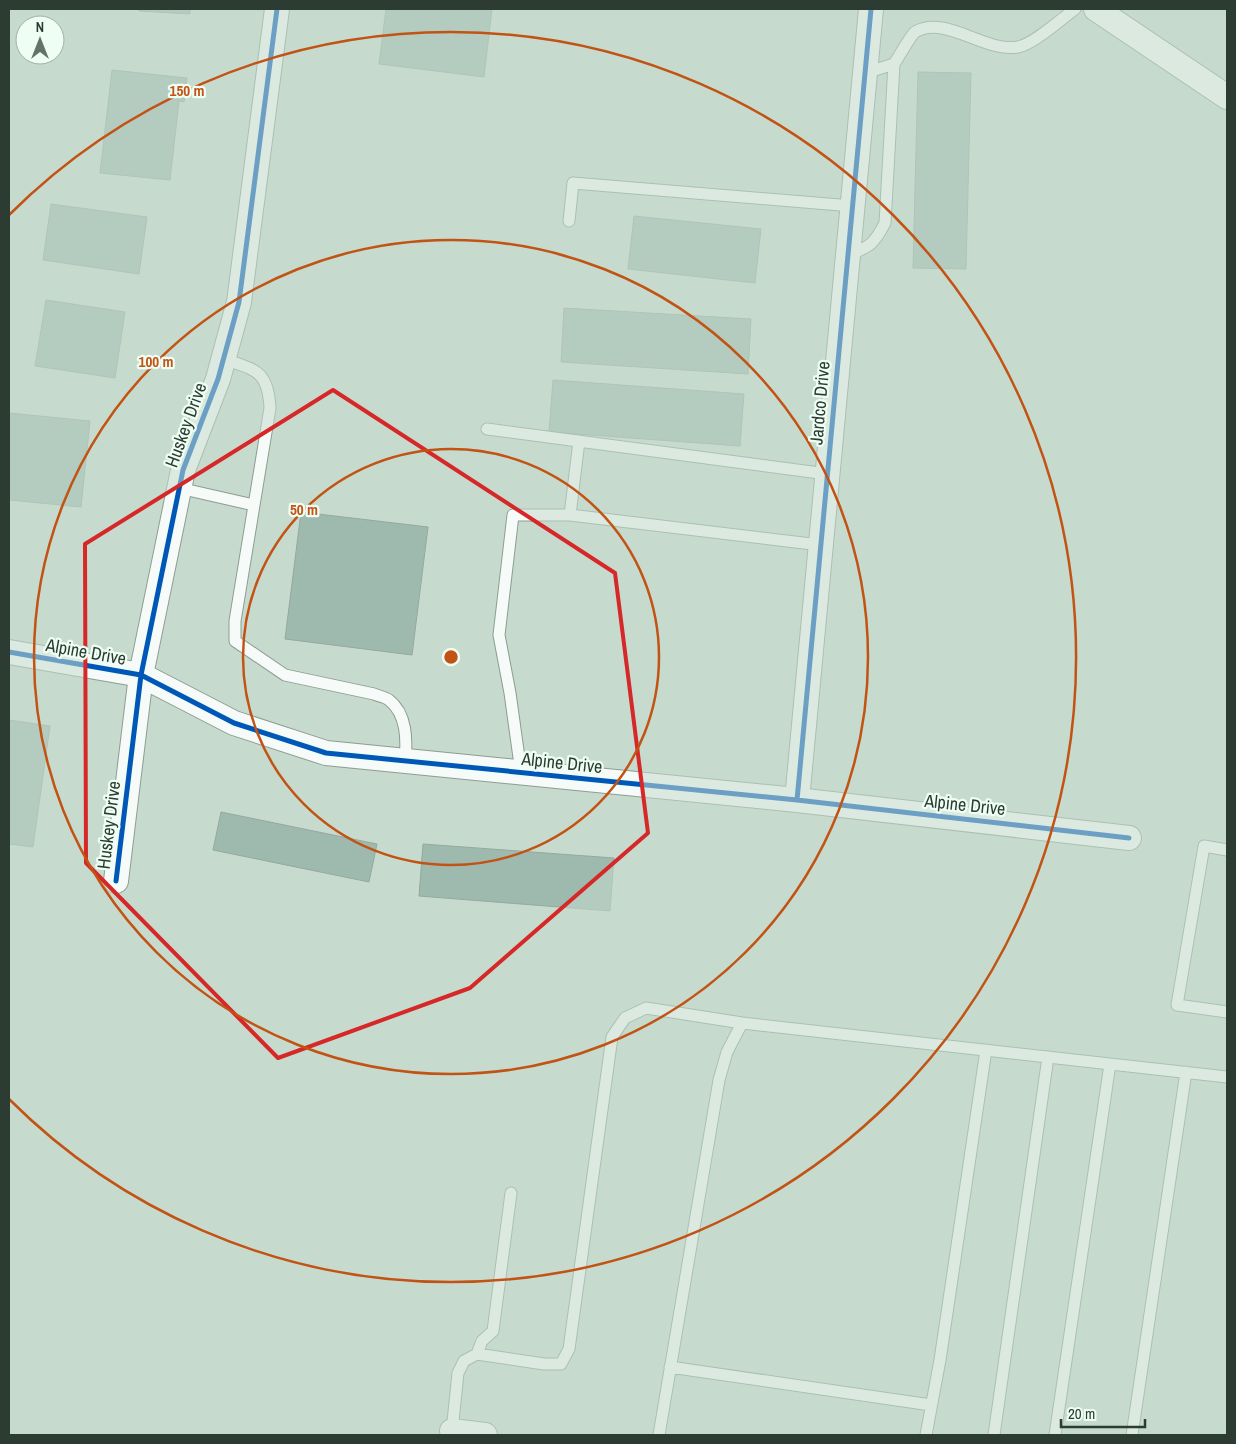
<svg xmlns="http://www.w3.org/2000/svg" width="1236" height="1444" viewBox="0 0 1236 1444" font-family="'Archivo Narrow',sans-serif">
  <rect width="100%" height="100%" fill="#c6dbcd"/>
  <path fill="#9ebaaf" stroke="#95a89f" d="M139 9H190V14L139 11Z
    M386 9H492L484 77 379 64Z
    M112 70 187 78 184 102 179 101 170 180 100 173Z
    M918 72 971 73 966 269 913 268Z
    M51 204 147 217 139 274 43 260Z
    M634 216 761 229 755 283 628 269Z
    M46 300 125 312 115 378 35 366Z
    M564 308 751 319 748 374 561 362Z
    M553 380 744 394 740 446 549 432Z
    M9 413 90 421 81 507 9 500Z
    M301 512 428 527 412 655 285 639Z
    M9 720 50 726 33 847 9 844Z
    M221 812 377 844 369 882 213 850Z
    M423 844 614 858 610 911 419 896Z"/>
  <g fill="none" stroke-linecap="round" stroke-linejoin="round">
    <g stroke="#8c9d92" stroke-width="13">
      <path id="service" d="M865 73 894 64C898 58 911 35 915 32 945 14 985 53 1018 47 1034 44 1061 19 1075 9
        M569 221 573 183 852 206
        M848 255C870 247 874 244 885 223L894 64
        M224 359C255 370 268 370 270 408L235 621V641L285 675 374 694C378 696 385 697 389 700 407 714 407 740 405 761
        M487 429 827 474
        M579 441 570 515 820 545
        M179 488 254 505
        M521 772 510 693 499 635 513 515H570
        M1227 850 1204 846 1177 1005 1227 1012
        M477 1354 482 1341 493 1331 511 1193
        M670 1367 931 1405
        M452 1431 458 1373 464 1361 477 1354 544 1364H561L569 1349 612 1037 625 1018 646 1008 742 1023
        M659 1435 719 1080 727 1052 742 1023 1227 1077
        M926 1435 940 1360 986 1050
        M994 1435 1048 1057
        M1055 1435 1110 1064
        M1132 1435 1186 1072"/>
    </g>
    <g stroke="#8c9d92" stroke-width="26">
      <path id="minor" d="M1096 9 1227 97
        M9 652 141 675 234 723 326 753 797 800 1129 838
        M797 800 871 9
        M116 881 141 675 183 470 218 379 239 302 277 9
        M452 1431 485 1435"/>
    </g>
    <use href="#service" stroke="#f6faf8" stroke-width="11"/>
    <use href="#minor" stroke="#f6faf8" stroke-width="24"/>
    <g stroke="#effef4" stroke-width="8">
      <path id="cycleway" d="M9 652 141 675 234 723 326 753 797 800 1129 838
        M797 800 871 9
        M116 881 141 675 183 470 218 379 239 302 277 9"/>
    </g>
    <use href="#cycleway" stroke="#0057b8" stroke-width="5"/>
  </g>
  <path d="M0 0H1236V1444H0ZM333 390 615 573 648 833 470 988 278 1058 86 863 85 544Z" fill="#c6dbcd" fill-opacity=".55" fill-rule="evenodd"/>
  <path fill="none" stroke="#d62828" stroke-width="4" stroke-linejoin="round" d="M333 390 615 573 648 833 470 988 278 1058 86 863 85 544Z"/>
  <g fill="none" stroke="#c25314" stroke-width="2.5">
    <circle cx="451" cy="657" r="208"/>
    <circle cx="451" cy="657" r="417"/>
    <path d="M9 215A625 625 0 1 1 9 1099"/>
  </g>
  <g text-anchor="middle" stroke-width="4.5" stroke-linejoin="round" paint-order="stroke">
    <g font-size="18" fill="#2c3c32" stroke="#effef4">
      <text transform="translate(820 403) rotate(-85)" y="6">Jardco Drive</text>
      <text transform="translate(186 425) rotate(-70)" y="6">Huskey Drive</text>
      <text transform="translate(86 652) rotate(10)" y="6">Alpine Drive</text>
      <text transform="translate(562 763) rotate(6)" y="6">Alpine Drive</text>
      <text transform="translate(965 805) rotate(6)" y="6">Alpine Drive</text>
      <text transform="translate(109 825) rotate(-83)" y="6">Huskey Drive</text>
    </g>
  </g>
  <circle cx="451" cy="657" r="8" fill="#c25314" stroke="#effef4" stroke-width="2.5"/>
  <g font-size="15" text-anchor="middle" font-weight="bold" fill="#c25314" stroke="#effef4" stroke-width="4.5" stroke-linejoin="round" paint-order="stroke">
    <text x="187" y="96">150 m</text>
    <text x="156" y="367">100 m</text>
    <text x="304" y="515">50 m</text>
  </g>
  <rect width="1236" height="1444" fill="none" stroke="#2c3c32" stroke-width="20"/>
  <g transform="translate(40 40)"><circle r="24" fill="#effef4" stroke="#a1b0a6"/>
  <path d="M0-4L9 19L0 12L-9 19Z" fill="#627468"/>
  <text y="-8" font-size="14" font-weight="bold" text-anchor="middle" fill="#2c3c32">N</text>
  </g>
  <path d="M1061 1419v8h84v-8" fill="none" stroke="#2c3c32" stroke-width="2.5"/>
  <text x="1068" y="1419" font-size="15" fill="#2c3c32" stroke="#effef4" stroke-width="4" paint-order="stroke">20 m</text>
</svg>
